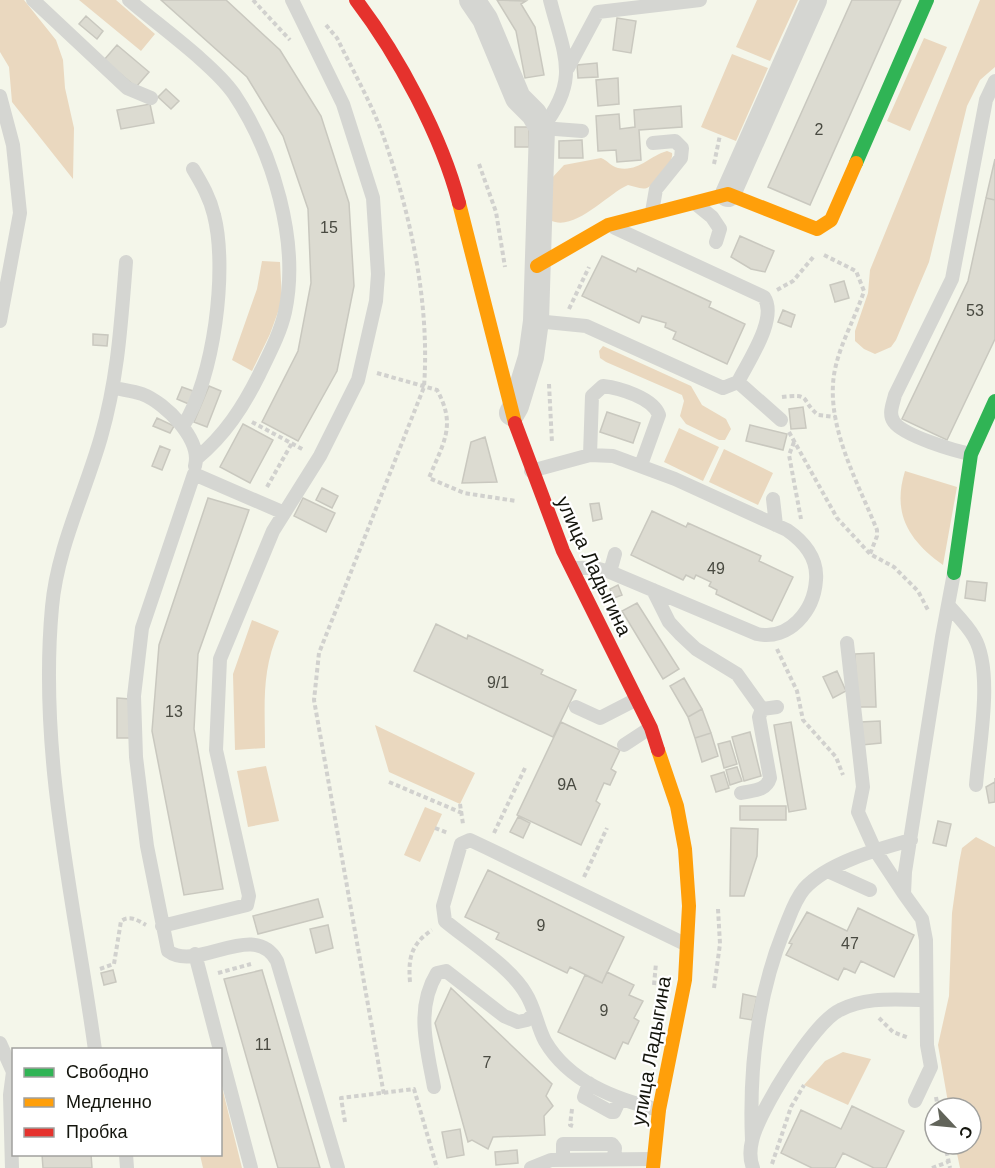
<svg xmlns="http://www.w3.org/2000/svg" width="995" height="1168" viewBox="0 0 995 1168" font-family="Arial,sans-serif">
  <rect width="100%" height="100%" fill="#f4f6ea"/>
  <path fill="#ead8bf" d="M0 0H24L56 40 63 60 65 88 74 128 73 179 12 102 9 67 0 52Z
    M79 0H116L155 34 141 51Z
    M757 0H798L770 61 736 47Z
    M980 0H995V67L980 80 967 106 929 262 896 340 891 347 875 354 864 349 855 341V331L868 293 870 270Z
    M924 38 947 47 910 131 887 121Z
    M732 54 768 68 736 141 701 127Z
    M667 151 672 153C674 162 657 184 647 188 641 190 634 186 628 185 607 194 574 233 550 220L551 179 564 165 601 158C607 160 612 167 618 168 639 172 649 156 667 151Z
    M262 261 280 262 282 301 270 334 252 371 232 360 257 289Z
    M603 346 691 386 702 405 726 419 731 429 725 440H719L686 424 680 416 684 401 682 395 606 362 600 358 599 351Z
    M679 428 719 447 703 481 664 462Z
    M724 449 773 473 758 505 709 482Z
    M905 471 957 487 943 565C908 540 892 513 905 471Z
    M252 620 279 631C261 671 265 705 265 748L235 750 233 674Z
    M375 725 475 773 460 804 389 772Z
    M266 766 279 821 248 827 237 771Z
    M425 807 442 814 420 862 404 855Z
    M976 837 995 847V1168H960L955 1144H971V1108H949L938 1045 949 996 952 913 959 863 962 848Z
    M843 1052 871 1059 848 1105 804 1085 825 1061Z
    M221 1083 242 1168H203L200 1155 220 1154Z"/>
  <path fill="#dcdbd1" stroke="#c9c8bf" stroke-width="1.5" d="M161 0H226L280 50 321 116 349 203 354 286 337 371 298 441 262 422 298 351 311 283 308 209 283 136 247 77Z
    M497 0 526 1 521 4 535 27 544 75 525 78 516 31Z
    M852 0H901L810 205 768 187Z
    M86 16 103 31 97 39 79 24Z
    M617 18 636 21 631 53 613 50Z
    M117 45 149 72 136 87 104 60Z
    M597 63 598 77 578 78 577 65Z
    M618 78 619 104 598 106 596 80Z
    M166 89 179 101 171 109 158 97Z
    M150 104 154 123 121 129 117 110Z
    M681 106 682 127 639 130 641 160 617 162 616 150 598 151 596 116 619 114 620 129 635 127 634 110Z
    M515 127H529V147H515Z
    M582 140 583 158H559V141Z
    M995 159V200L986 198Z
    M986 198 995 200V339L947 440 902 419 968 281Z
    M740 236 774 251 765 272 751 269 731 257Z
    M602 256 636 272 638 268 711 302 709 307 745 324 727 364 673 339 676 332 665 327 666 323 642 316 639 323 582 296Z
    M844 281 849 298 835 302 830 285Z
    M783 310 795 315 791 327 778 322Z
    M93 334 108 335 107 346 93 345Z
    M209 386 221 391 207 427 194 422Z
    M182 387 196 392 191 405 177 399Z
    M803 407 806 428 791 429 789 409Z
    M607 412 640 423 633 443 600 432Z
    M157 418 174 426 170 433 153 426Z
    M243 424 273 440 250 483 220 467Z
    M750 425 787 434 783 450 746 441Z
    M485 437 497 482 462 483 471 442Z
    M160 446 170 450 162 470 152 466Z
    M322 488 338 496 332 508 316 500Z
    M208 498 249 510 198 654 194 729 223 889 184 895 152 731 159 645Z
    M303 498 335 513 326 532 294 516Z
    M599 503 602 519 593 521 590 504Z
    M652 511 686 527 688 523 761 556 759 561 793 577 772 621 716 594 717 590 709 586 711 582 696 575 694 579 686 575 683 580 631 555Z
    M967 581 987 583 985 601 965 598Z
    M618 585 622 595 614 598 610 589Z
    M637 603 679 669 663 679 622 611Z
    M436 624 467 639 468 635 543 670 541 674 576 690 553 737 414 671Z
    M874 653 876 707H857L855 654Z
    M837 671 846 691 833 698 823 677Z
    M684 678 702 709 688 717 670 686Z
    M117 698 130 699V738H117Z
    M702 709 711 733 695 738 688 717Z
    M880 721 881 743 862 745 860 722Z
    M561 722 620 750 611 769 616 772 610 785 604 783 596 801 600 804 581 845 517 815Z
    M791 722 806 809 789 812 774 725Z
    M750 732 761 776 744 781 732 737Z
    M711 733 718 756 702 762 695 738Z
    M730 741 737 764 724 768 718 744Z
    M737 767 742 781 730 785 726 770Z
    M724 772 729 788 716 792 711 776Z
    M995 778V802L989 803 986 787 995 782Z
    M740 806H786V820H740Z
    M518 817 530 823 523 838 510 832Z
    M938 821 951 824 946 846 933 843Z
    M731 828 758 829 757 856 744 896H730Z
    M488 870 624 937 602 983 570 967 567 973 496 939 499 933 465 917Z
    M318 899 323 917 258 934 253 916Z
    M858 908 914 935 894 977 861 961 855 973 844 968 838 980 786 955 792 944 789 943 807 912 847 931Z
    M328 925 333 948 316 953 310 929Z
    M113 970 116 982 104 985 101 973Z
    M262 970 273 1007 320 1168H278L224 979Z
    M607 972 634 985 629 995 643 1001 634 1018 639 1021 628 1044 623 1042 615 1059 558 1032 585 975 602 983Z
    M451 988 552 1084 546 1096 553 1106 544 1116 545 1135 493 1137 488 1149 472 1140 468 1142 435 1023Z
    M743 994 757 997 752 1020 740 1018Z
    M852 1106 904 1131 886 1168H874L843 1153 835 1168H812L781 1153 801 1110 841 1129Z
    M460 1129 464 1155 447 1158 442 1132Z
    M517 1150 518 1163 496 1165 495 1152Z
    M42 1154H91L92 1168H43Z"/>
  <g fill="none" stroke-linecap="round" stroke-linejoin="round">
    <path stroke="#d1d1ce" stroke-width="4" stroke-dasharray="4.5 3" stroke-linecap="butt" d="M253 0 290 40
      M326 25 337 38C353 71 372 104 384 138 411 216 430 304 424 387L319 653 314 700 384 1095
      M479 164 496 212 505 267
      M714 164 720 135
      M824 255 856 271 864 291C856 316 842 340 836 365 822 420 857 480 877 530V536L870 554
      M777 290 793 281 815 255
      M569 309 589 267
      M377 373 437 390C457 426 443 443 429 478L464 493 516 501
      M549 384 552 443
      M782 397C812 393 800 400 818 415L836 417
      M252 422 304 450
      M789 432 837 518 870 554 894 567 918 591 929 612
      M794 442 789 455 801 519
      M267 487 292 443
      M777 649 797 691 803 720 836 757 843 775
      M389 782 462 813
      M460 804 463 824
      M435 828 448 833
      M494 833 525 768
      M584 877 607 828
      M100 969 114 964 121 921C130 915 137 920 146 925
      M218 973 251 964
      M410 982C408 958 411 944 432 930
      M654 985 656 963
      M714 988 720 944 718 909
      M879 1018 893 1032 909 1038
      M936 1097 938 1108
      M572 1109 570 1125 573 1126
      M345 1122 341 1098 414 1089 437 1168
      M945 1144 950 1168
      M772 1164 791 1107 804 1085
      M932 1168 948 1162"/>
    <path stroke="#d5d6d2" stroke-width="14" d="M33 0 127 88 151 98
      M129 0C158 25 214 65 234 94 273 152 300 242 285 312 280 334 269 354 259 375 243 407 225 435 197 458
      M568 68 598 12 700 0
      M0 96 13 145 20 213 0 321
      M542 128C581 79 564 55 550 0
      M542 128 582 131
      M696 204 712 217 720 229 716 242
      M652 212 656 189 681 158 682 148 675 141 653 143
      M536 321 586 326 723 388 738 382C749 360 778 318 764 297L615 228
      M738 382 781 420
      M115 388C124 390 134 391 142 394 166 403 202 440 195 466
      M183 426C214 379 228 269 214 215 210 198 202 184 193 169
      M971 454C955 451 904 436 894 422 888 414 893 404 895 395L952 279 986 100 995 81
      M590 455 592 396 603 386C620 388 653 398 659 415L641 465
      M531 471 590 455 613 456 675 479 787 530C803 541 818 558 816 580 814 611 789 641 757 634L610 572 595 568H573
      M773 499 776 525
      M282 512 194 474 142 628 134 696 136 757 147 846 168 951C197 973 254 919 277 961L338 1168
      M610 572 615 554
      M653 590 669 622 681 635 696 649 737 674 762 709
      M948 605C957 615 968 626 974 637 994 671 979 746 976 785
      M847 643 863 787 858 812 875 850 904 894
      M576 707 600 718 637 699
      M624 745 650 728
      M741 793C754 790 766 791 770 778L759 717 762 709 777 707
      M828 871 870 890
      M162 926 247 905 249 896 216 750 220 659 273 531 320 456 358 380 376 301 378 274 373 198 343 104 292 0
      M195 954 220 1050
      M0 1043 13 1072 10 1095 12 1168
      M95 1050C75 903 38 757 52 607 57 549 85 493 101 437 118 378 121 323 126 262
      M220 1051 251 1168
      M589 1083 584 1097 611 1112H614L620 1099
      M434 1087C427 1048 415 1009 437 973L446 971 504 1016 518 1022 527 1020 534 1014
      M915 1101 931 1067 927 1045 926 940 922 919 904 894 905 872 942 637 954 573
      M659 1110C615 1099 569 1082 545 1041 537 1026 535 1008 526 994 511 967 469 941 445 921L443 906 461 844 470 840 487 848 685 944
      M752 1141C749 1069 757 997 784 930 790 916 794 901 804 889 827 863 878 849 911 840
      M126 1154 127 1168
      M563 1159V1144H612L615 1148 614 1158
      M531 1168 551 1160 653 1159
      M753 1168C750 1160 750 1149 752 1141 758 1112 814 1022 840 1010 867 996 896 1000 926 1000"/>
    <path stroke="#d5d6d2" stroke-width="26" d="M472 0 485 19 518 98 534 114 542 128 536 321 531 357 516 406 512 413
      M728 194 814 0"/>
    <path stroke="#30b455" stroke-width="14" d="M856 163 927 0
      M954 573 971 454 995 401"/>
    <path stroke="#ff9f0a" stroke-width="14" d="M459 203 515 423
      M537 266 608 225 728 194 817 229 831 220 856 163
      M653 1168 659 1110 685 980 689 906 685 849 677 806 658 750"/>
    <path stroke="#e5322d" stroke-width="14" d="M356 0C398 55 442 137 459 203
      M515 423 563 551 651 728 658 750"/>
  </g>
  <g text-anchor="middle" stroke-width="4.5" stroke-linejoin="round" paint-order="stroke">
    <g font-size="16" fill="#494a41">
      <text x="819" y="135">2</text>
      <text x="329" y="233">15</text>
      <text x="975" y="316">53</text>
      <text x="716" y="574">49</text>
      <text x="498" y="688">9/1</text>
      <text x="174" y="717">13</text>
      <text x="567" y="790">9А</text>
      <text x="541" y="931">9</text>
      <text x="850" y="949">47</text>
      <text x="604" y="1016">9</text>
      <text x="263" y="1050">11</text>
      <text x="487" y="1068">7</text>
    </g>
    <g font-size="20" fill="#14150d" stroke="#fff">
      <text transform="translate(594 566) rotate(65)" y="7">улица Ладыгина</text>
      <text transform="translate(651 1051) rotate(-80)" y="7">улица Ладыгина</text>
    </g>
  </g>
  <rect x="12" y="1048" width="210" height="108" fill="#ffffff" stroke="#a1a19e" stroke-width="1.5"/>
  <rect x="24" y="1068" width="30" height="9" fill="#30b455" stroke="#a1a19e" stroke-width="1.5"/>
  <text x="66" y="1078" font-size="18" fill="#14150d">Свободно</text>
  <rect x="24" y="1098" width="30" height="9" fill="#ff9f0a" stroke="#a1a19e" stroke-width="1.5"/>
  <text x="66" y="1108" font-size="18" fill="#14150d">Медленно</text>
  <rect x="24" y="1128" width="30" height="9" fill="#e5322d" stroke="#a1a19e" stroke-width="1.5"/>
  <text x="66" y="1138" font-size="18" fill="#14150d">Пробка</text>
  <g transform="translate(953 1126) rotate(116)"><circle r="28" fill="#ffffff" stroke="#a1a19e" stroke-width="1.5"/>
  <path d="M0-4.5L10 22L0 15L-10 22Z" fill="#62645a"/>
  <text y="-9" font-size="16" font-weight="bold" text-anchor="middle" fill="#14150d">С</text>
  </g>
</svg>
